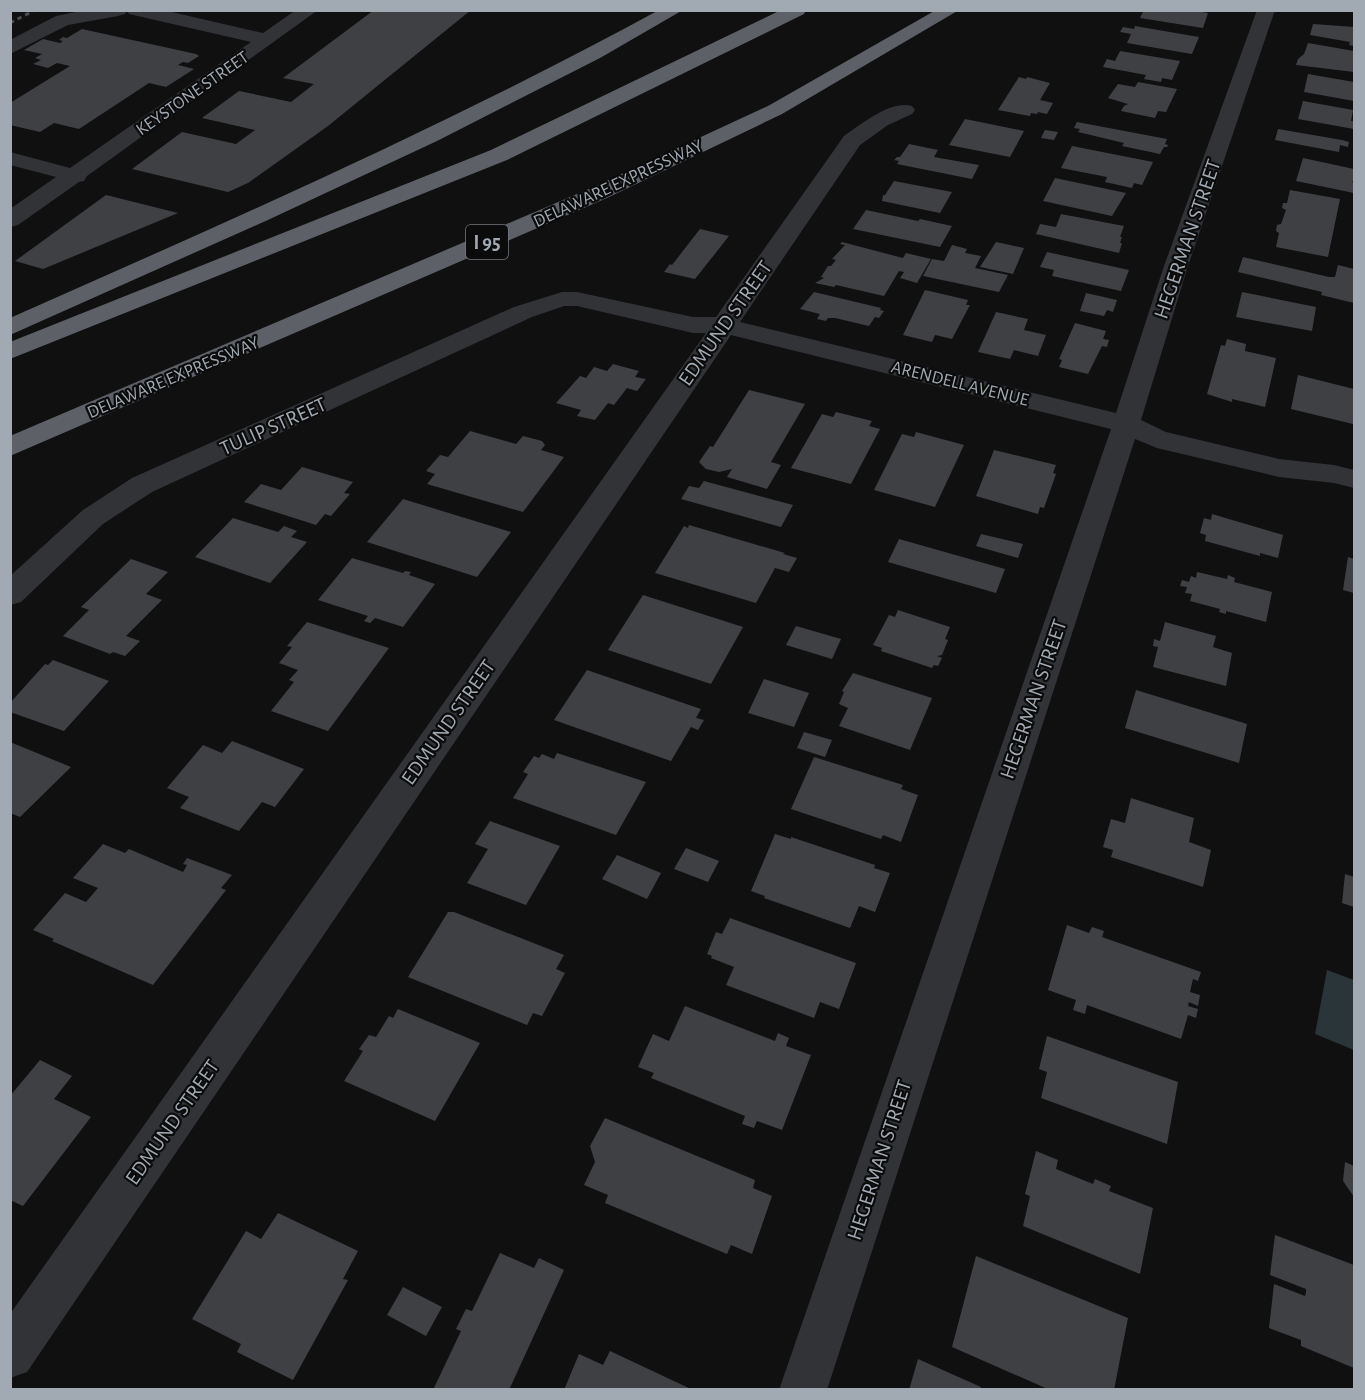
<svg xmlns="http://www.w3.org/2000/svg" width="1365" height="1400" viewBox="0 0 1365 1400" font-family="'Alegreya Sans',sans-serif">
  <rect width="100%" height="100%" fill="#101011"/>
  <path fill="#2a3539" d="M1327 970 1354 980V1050L1315 1034Z"/>
  <path fill="#3f4044" d="M374 10H471L328 126 248 183 228 192 132 169 182 132 236 144 255 130 202 118 239 91 291 102 314 84 283 78Z
    M1144 10H1190L1208 13 1203 28 1140 18Z
    M1313 24 1354 27V46L1349 45 1350 42 1310 35Z
    M1135 26 1199 37 1192 54 1127 43 1131 34 1120 32 1123 27 1134 29Z
    M82 29 196 54 199 56 188 63 183 62 178 65 194 69 166 87 149 83 79 129 54 123 40 132 10 125V103L70 66 57 63 48 68 33 64 41 60 35 58 42 54 24 50 43 39 60 43 63 41 59 40 63 37 67 38Z
    M1308 43 1354 51V72L1296 65 1298 59 1304 54Z
    M1120 51 1180 61 1172 80 1162 78 1161 82 1144 79 1146 75 1103 67 1107 59 1115 61Z
    M1308 74 1354 82V101L1304 92Z
    M1019 77 1026 79 1027 77 1050 83 1040 100 1053 103 1047 114 1038 112 1037 114 1031 113 1030 116 998 110Z
    M1138 82 1177 89 1166 112 1158 111 1155 118 1121 111 1124 106 1128 104 1108 98 1118 84 1135 87Z
    M1303 101 1353 110 1351 121H1354V129L1298 119Z
    M965 119 1024 131 1010 157 949 145Z
    M1077 122 1167 139 1165 144 1168 145 1167 147H1164L1160 154 1122 146 1124 143 1078 132 1080 129 1074 128Z
    M1278 129 1342 140 1349 142 1348 147 1340 145 1339 152 1275 140Z
    M1045 130 1058 132 1054 140 1041 138Z
    M909 144 938 150 934 157 979 165 972 179 897 164 899 161 894 160 897 157H900Z
    M1072 146 1153 162 1142 185 1134 183 1132 188 1105 182 1107 177 1061 168Z
    M1303 158 1354 169V180L1352 182 1354 183V193L1296 181Z
    M1055 178 1126 193 1112 216 1043 201Z
    M894 181 952 192 940 213 882 201 883 195H885Z
    M1290 190 1340 199 1328 257 1276 247 1279 233 1276 231 1277 225 1281 224 1286 210 1282 208 1283 203H1287Z
    M106 195 178 213 43 269 15 261Z
    M866 210 918 221 920 219 952 226 940 247 853 229Z
    M1061 214 1124 226 1120 237H1122L1120 243H1122L1119 253 1036 234 1040 224 1056 227Z
    M700 229 729 236 695 279 664 272 670 264 672 265Z
    M842 242 903 258 906 253 931 259 917 283 900 278 904 272 899 271 884 296 836 285 834 287 815 283 824 278 821 277 828 266H831L836 260 832 259 845 245 840 244Z
    M996 242 1024 248 1013 274 980 267Z
    M952 245 967 249 965 253 981 256 975 268 1008 275 999 292 923 276 932 259 944 261Z
    M1047 252 1129 270 1121 291 1052 276 1054 270 1040 267Z
    M1243 257 1329 277H1335L1338 265 1354 269V303L1321 295 1322 292 1238 272Z
    M925 290 968 300 966 305H970L952 339 935 335 932 342 903 335Z
    M814 292 881 308 880 310 884 311 879 318 875 317 869 326 835 318H828L826 321 817 319 820 314 800 309Z
    M1242 292 1316 307 1312 331 1236 317Z
    M1086 293 1117 300 1113 312 1107 310 1104 316 1080 311Z
    M996 312 1028 319 1024 330 1046 335 1038 356 1014 350 1010 359 978 352Z
    M1075 323 1106 331 1103 339 1109 340 1107 347 1102 346 1088 374 1059 367 1062 360 1059 359Z
    M1227 339 1246 344 1245 351 1276 358 1265 407 1232 399V402L1207 394 1221 345 1225 346Z
    M613 364 639 371 635 377 646 379 637 391 627 388 614 405 608 403 595 420 577 416 581 410 556 403 580 376 586 378 594 367 607 371Z
    M1298 375 1354 389 1353 424 1291 409Z
    M749 390 805 404 771 462 781 465 767 489 727 477 732 469 719 472 706 469 699 462 710 446 713 447Z
    M836 412 872 421 869 426 880 429 851 484 791 468 822 414 833 417Z
    M470 431 516 444 523 436 542 441 545 445 541 450 564 457 523 512 427 484 435 474 426 471 440 455 448 457Z
    M916 432 964 445 935 507 874 490 902 434 914 437Z
    M994 450 1056 465 1053 473 1056 474 1044 508 1040 507 1038 514 976 496Z
    M302 467 353 482 344 493 350 494 331 516 325 514 316 525 244 502 261 484 281 490Z
    M704 481 793 505 781 527 681 499 689 486 699 488Z
    M403 499 511 532 477 577 367 542Z
    M1212 514 1283 535 1278 558 1260 553V556L1205 541 1206 535 1200 533 1204 518 1211 520Z
    M233 518 278 532 284 526 297 531 291 537 307 542 270 583 195 557Z
    M689 525 785 553 783 554 797 558 789 572 775 568 756 603 655 573 684 526 688 528Z
    M981 534 1023 544 1018 558 976 546Z
    M899 539 1005 569 996 593 888 562Z
    M1348 557 1354 559V593L1343 590Z
    M352 558 403 573 405 571 411 572 409 575 435 584 403 627 375 618 370 623 364 621 368 616 318 600Z
    M131 559 168 572 146 594 162 600 126 636 140 641 125 656 113 652 110 654 63 636 89 610 81 607Z
    M1197 572 1227 579 1228 575 1235 578 1234 582 1272 592 1266 622 1226 611V614L1219 612 1220 609 1190 601 1192 594 1185 593 1187 587 1180 586 1182 580 1189 582 1191 576 1196 578Z
    M643 595 743 627 711 684 608 650Z
    M898 610 950 627 945 639 948 640 942 655 937 656 942 658 938 666 934 665 932 668 881 651 882 648 873 645 889 615 895 617Z
    M307 622 389 648 328 731 271 711 294 682 289 680 298 670 279 663 292 647 287 646Z
    M1165 622 1216 636 1213 647 1232 653 1226 686 1153 667 1158 647 1153 646 1154 639 1160 641Z
    M796 626 841 639 832 659 786 645Z
    M53 660 109 681 64 731 10 712V703L45 664 48 665Z
    M587 670 701 709 696 718 704 720 698 730 691 727 671 761 554 720Z
    M853 673 932 698 910 750 839 726 848 708 839 704 844 692 842 691Z
    M764 679 809 693 794 727 748 713Z
    M1136 690 1247 724 1239 763 1125 728Z
    M804 732 832 740 825 757 797 748Z
    M232 741 304 769 275 807 262 802 239 831 180 808 189 797 167 788 203 745 222 753Z
    M10 742 71 767 20 817 10 813Z
    M557 753 646 782 616 835 513 798 528 774 523 772 534 756 539 758 542 754 554 759Z
    M814 757 903 785 901 789 918 795 901 842 883 835 881 839 791 809Z
    M1131 798 1194 818 1189 842 1211 850 1203 887 1111 857 1113 850 1103 847 1111 819 1125 823Z
    M490 821 560 846 526 905 467 883 488 849 475 844Z
    M775 834 791 839V837L875 865 874 868 890 873 875 912 859 906 850 928 764 898 765 896 751 891Z
    M103 844 125 853 129 849 183 872 187 865 183 864 187 858 232 875 221 888 226 890 153 985 52 941 54 939 33 930 65 893 86 902 98 888 73 878Z
    M686 848 719 861 708 882 674 869Z
    M617 855 661 873 647 899 602 879Z
    M1345 874 1354 877V907L1342 903Z
    M448 912H454L564 955 556 969 565 973 542 1016 533 1013 527 1025 408 977Z
    M730 918 856 963 839 1009 820 1002 814 1018 726 985 734 967 711 958 712 956 707 954 716 932 722 934Z
    M1067 925 1089 933 1092 927 1104 931 1102 937 1201 972 1198 981 1193 979 1190 992 1200 995 1198 1006 1189 1002 1188 1006 1198 1009 1196 1018 1188 1015 1181 1039 1087 1005 1085 1014 1073 1010 1076 1000 1048 990Z
    M685 1006 775 1041 778 1033 789 1038 786 1046 811 1055 782 1130 757 1121 754 1128 742 1124 745 1116 651 1078 654 1073 638 1067 653 1034 669 1041Z
    M398 1009 480 1043 435 1121 344 1081 363 1051 359 1049 369 1035 376 1037 389 1016 393 1018Z
    M1047 1036 1178 1082 1167 1144 1041 1098 1047 1072 1039 1069Z
    M40 1060 72 1076 54 1099 91 1117 23 1206 10 1200V1096Z
    M605 1118 755 1180 753 1188 772 1196 752 1254 731 1245 727 1254 605 1203 608 1195 584 1185 595 1162 590 1146Z
    M1036 1151 1058 1160 1056 1169 1093 1184 1095 1179 1111 1186 1109 1191 1153 1208 1140 1274 1023 1226 1030 1196 1025 1194Z
    M1345 1162 1354 1166V1197L1343 1181Z
    M278 1213 358 1251 343 1279 348 1280 293 1380 237 1352 241 1344 192 1319 246 1231 261 1239Z
    M1275 1235 1354 1265V1368L1301 1346V1340L1269 1328 1274 1284 1305 1296 1306 1293V1289L1270 1275Z
    M500 1253 534 1268 539 1258 564 1270 509 1390H433L461 1331 456 1329 466 1309 472 1311Z
    M976 1256 1128 1318 1114 1390H1050L952 1347Z
    M403 1287 442 1307 426 1336 387 1315Z
    M610 1351 693 1390H564L579 1354 603 1365Z
    M918 1359 981 1387 980 1390H909Z"/>
  <g fill="none" stroke-linecap="round" stroke-linejoin="round">
    <path fill="#313336" fill-rule="evenodd" d="M85 10H127L125 14 118 16 68 25 10 54V40L56 16Z
      M127 10H163L263 33 296 10H318L87 176 84 181 79 182 18 225 10 227V209L56 177 10 165V152L70 168 251 42 129 14Z
      M1257 10H1275L1187 269 1141 420 1166 432 1279 459 1334 465 1354 470V488L1334 483 1279 477 1157 448 1135 439 827 1390H779L1111 429 731 335 27 1372 10 1378V1314L706 333H693L577 306H564L532 317 152 492 103 524 21 602 10 605V576L83 510 132 478 514 307 562 292H577L693 317H716L844 136C862 124 890 100 912 106L915 110 912 114 888 125 860 145 740 322 1116 413 1163 269Z"/>
    <path fill="#5d6167" fill-rule="evenodd" d="M659 10H683L600 58 437 141 270 219 10 335V318C229 221 448 125 659 10Z
      M781 10H806L804 14 507 160 10 359V342L491 150Z
      M936 10H959L782 114 607 198 10 456V436L591 188 768 106Z"/>
    <path stroke="#484b4f" stroke-width="3" stroke-dasharray="4.5 4" stroke-linecap="butt" d="M10 23 35 10"/>
  </g>
  <g text-anchor="middle" stroke-width="4.5" stroke-linejoin="round" paint-order="stroke">
    <g font-size="18" fill="#a1a9b2" stroke="#0b0b0c">
      <text transform="translate(192 93) rotate(-35)" y="6">KEYSTONE STREET</text>
      <text transform="translate(618 183) rotate(-25)" y="6">DELAWARE EXPRESSWAY</text>
      <text transform="translate(173 377) rotate(-23)" y="6">DELAWARE EXPRESSWAY</text>
      <text transform="translate(960 383) rotate(14)" y="6">ARENDELL AVENUE</text>
    </g>
    <rect fill="#0b0b0c" stroke="#747a80" stroke-width="1.5" x="466" y="225" width="42" height="34" rx="4.5"/>
    <g font-size="20" font-weight="bold" fill="#a1a9b2">
      <text x="487" y="249">I 95</text>
    </g>
    <g font-size="21" fill="#a1a9b2" stroke="#0b0b0c">
      <text transform="translate(1187 239) rotate(-71)" y="7">HEGERMAN STREET</text>
      <text transform="translate(725 323) rotate(-55)" y="7">EDMUND STREET</text>
      <text transform="translate(273 426) rotate(-24)" y="7">TULIP STREET</text>
      <text transform="translate(1033 699) rotate(-71)" y="7">HEGERMAN STREET</text>
      <text transform="translate(448 722) rotate(-55)" y="7">EDMUND STREET</text>
      <text transform="translate(172 1122) rotate(-55)" y="7">EDMUND STREET</text>
      <text transform="translate(879 1160) rotate(-72)" y="7">HEGERMAN STREET</text>
    </g>
  </g>
  <rect width="1365" height="1400" fill="none" stroke="#a1a9b2" stroke-width="24"/>
</svg>
